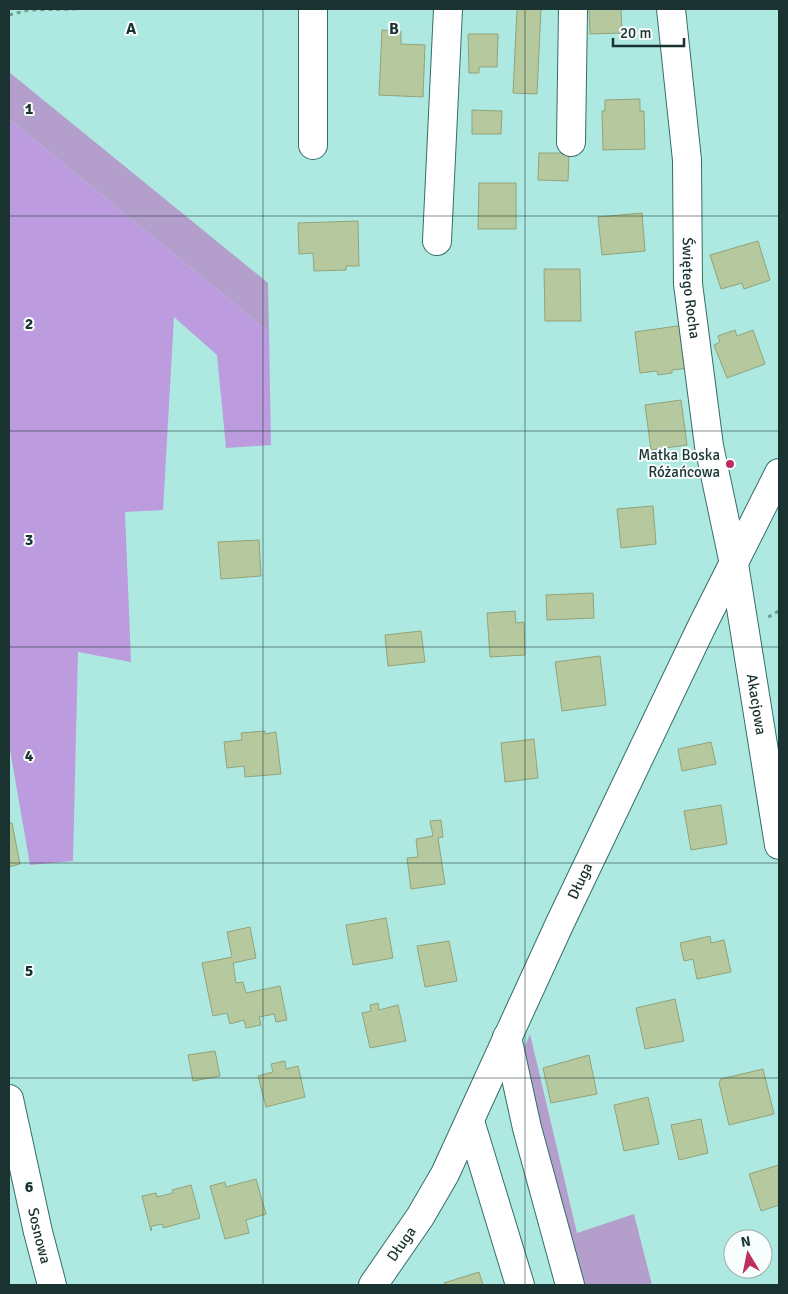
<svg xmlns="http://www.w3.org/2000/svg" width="788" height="1294" viewBox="0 0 788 1294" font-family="Signika,sans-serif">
  <rect width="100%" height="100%" fill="#aee9e1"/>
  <path fill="#b49fcc" d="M9 72 268 283 269 332 9 119Z
    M530 1034 577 1233 634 1214 652 1285H580L520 1059Z"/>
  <path fill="#bc9cde" d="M9 119 269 332 271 445 226 448 217 355 174 317 163 510 125 512 131 662 78 652 73 861 30 865 9 744Z"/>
  <path fill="#b6c89d" stroke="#92a37a" d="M517 9H541L537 94 513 93Z
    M589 9H621L622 33 590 34Z
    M382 30 401 31V44L425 45 423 97 379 95Z
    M468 34H498L497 67H479V73H469Z
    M640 99V111H644L645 149 603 150 602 111H605V100Z
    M472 110 502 111 501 134H472Z
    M539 153H569L568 181 538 180Z
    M479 183H516V229H478Z
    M642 213 645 251 602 255 598 217Z
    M358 221 359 266H346V270L314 271 313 253 299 254 298 223Z
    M758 241 770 280 744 289 742 283 721 289 710 255Z
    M544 269H580L581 321H545Z
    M684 325 689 368 672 370V373L658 375 657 371 640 373 635 332Z
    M735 330 737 336 753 330 765 364 727 378 714 345 720 342 718 336Z
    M681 400 687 445 651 450 645 405Z
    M653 506 656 544 621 548 617 509Z
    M259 540 261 576 221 579 218 542Z
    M593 593 594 618 547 620 546 595Z
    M515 611 516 623 524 622 525 655 490 657 487 613Z
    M421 631 425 662 388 666 385 635Z
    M600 656 606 705 562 711 555 662Z
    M265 731V734L276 732 281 774 245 777 244 766 227 768 224 742 242 740 241 733Z
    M534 739 538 778 505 782 501 743Z
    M711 742 716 764 682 771 678 749Z
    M721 805 727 844 691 850 684 811Z
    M441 820 443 837 438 838 445 884 411 889 407 858 418 857 416 839 433 836 430 821Z
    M9 823H12L20 864 9 867Z
    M386 918 393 958 353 965 346 925Z
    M250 927 256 958 233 963 236 983 243 982 246 993 280 986 287 1020 276 1022 274 1014 259 1017 261 1025 246 1028 244 1020 230 1024 227 1013 213 1016 202 963 232 957 227 932Z
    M710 936 711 943 724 940 731 972 697 979 693 959 684 961 680 943Z
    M449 941 457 981 425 987 417 946Z
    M675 999 684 1041 645 1049 636 1008Z
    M378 1003 379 1010 398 1005 406 1041 370 1048 362 1013 371 1011 370 1005Z
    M215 1051 220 1076 193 1081 188 1055Z
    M589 1055 597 1094 551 1103 543 1068Z
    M285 1061 286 1069 298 1066 305 1097 266 1107 258 1076 273 1072 271 1064Z
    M763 1069 774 1114 729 1125 719 1083 721 1079Z
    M648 1097 659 1144 624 1151 614 1105Z
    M701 1119 708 1153 679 1160 671 1125Z
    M779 1165V1205L761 1211 749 1174Z
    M256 1179 266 1214 246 1220 249 1233 225 1239 210 1186 225 1182 226 1187Z
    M191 1185 200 1218 163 1228V1224L152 1226 151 1231 142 1196 156 1193 157 1197 173 1193 172 1190Z
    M479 1272 483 1285H445L444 1283Z"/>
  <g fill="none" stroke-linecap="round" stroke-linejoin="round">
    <g stroke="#356e68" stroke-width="30">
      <g id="minor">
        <path d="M313 9V145"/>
        <path id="s1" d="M671 9 687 160 688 284 709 446 734 564 779 845"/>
        <path d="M571 142 573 9"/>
        <path d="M437 241 448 9"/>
        <path d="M507 1037 527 1128 570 1285"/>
        <path id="s2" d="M9 1099 38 1232 52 1285"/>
        <path d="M470 1121 520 1285"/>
        <path id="s3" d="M373 1285 420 1217 445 1174 560 923 702 626 779 473"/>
      </g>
    </g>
    <path stroke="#719d97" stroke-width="3" stroke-dasharray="4 4" stroke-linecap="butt" d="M9 15 28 10 77 9
      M768 617 779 611"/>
    <use href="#minor" stroke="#fff" stroke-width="28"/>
  </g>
  <path fill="none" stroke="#1b3330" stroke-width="1" stroke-opacity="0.55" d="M263 9V1285M525 9V1285M9 216H779M9 431H779M9 647H779M9 863H779M9 1078H779"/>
  <circle fill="#bd2f5e" stroke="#f8fefd" stroke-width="2" cx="730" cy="464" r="5"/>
  <g text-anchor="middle" stroke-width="4" stroke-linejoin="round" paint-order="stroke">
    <g font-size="15" fill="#1b3330" stroke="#f8fefd">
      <text dy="5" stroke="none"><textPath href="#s1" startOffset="280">Świętego Rocha</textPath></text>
      <text dy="5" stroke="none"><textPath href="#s1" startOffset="702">Akacjowa</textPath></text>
      <text dy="5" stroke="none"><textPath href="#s3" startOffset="455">Długa</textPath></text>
      <text dy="5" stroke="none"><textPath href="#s2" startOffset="140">Sosnowa</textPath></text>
      <text dy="5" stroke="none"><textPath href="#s3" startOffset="50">Długa</textPath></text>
    </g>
    <g font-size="15" fill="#1b3330" stroke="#f8fefd" text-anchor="end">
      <text x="720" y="460">Matka Boska<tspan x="720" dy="17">Różańcowa</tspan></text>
    </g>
  </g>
  <g font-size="16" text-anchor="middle" font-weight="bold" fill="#1b3330" stroke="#f8fefd" stroke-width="4" stroke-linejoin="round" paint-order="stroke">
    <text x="131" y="34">A</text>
    <text x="394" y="34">B</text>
    <text x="29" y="114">1</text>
    <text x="29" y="329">2</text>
    <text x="29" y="545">3</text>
    <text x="29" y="761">4</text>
    <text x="29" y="976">5</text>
    <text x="29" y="1192">6</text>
  </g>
  <rect width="788" height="1294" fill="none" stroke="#1b3330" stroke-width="20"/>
  <g transform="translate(748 1254) rotate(350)"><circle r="24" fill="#f8fefd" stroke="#a0adab"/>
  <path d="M0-4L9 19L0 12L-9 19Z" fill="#bd2f5e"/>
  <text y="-8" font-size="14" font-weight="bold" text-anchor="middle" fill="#1b3330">N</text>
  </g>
  <path d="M613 38v8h71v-8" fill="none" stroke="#1b3330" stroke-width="2.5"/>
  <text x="620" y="38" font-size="15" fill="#1b3330" stroke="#f8fefd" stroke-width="4" paint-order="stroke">20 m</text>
</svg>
